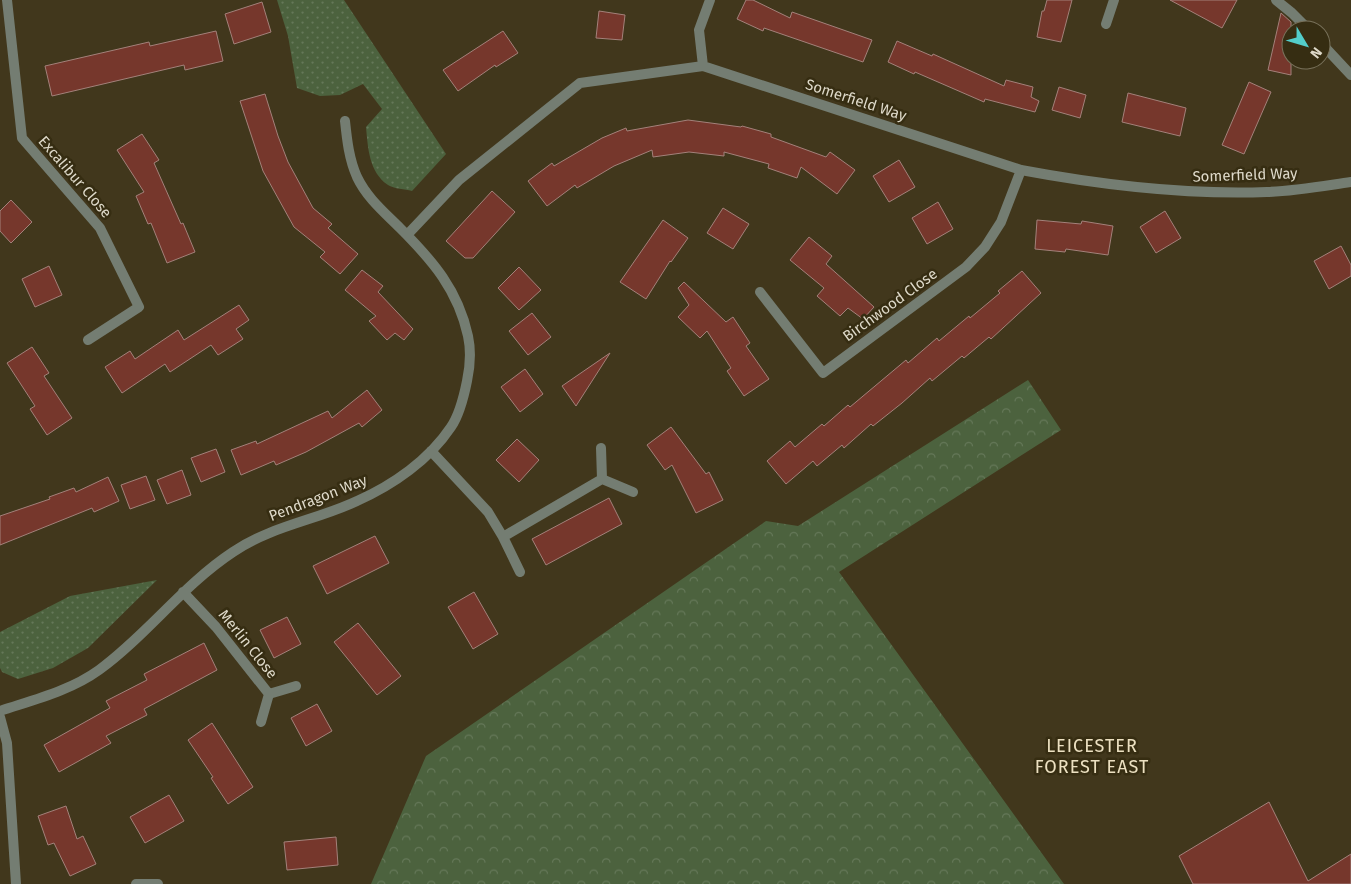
<svg xmlns="http://www.w3.org/2000/svg" width="1351" height="884" viewBox="0 0 1351 884" font-family="'Fira Sans',sans-serif">
  <defs>
    <pattern id="grass-dots" width="8" height="8" patternUnits="userSpaceOnUse" patternTransform="scale(1.25)"><rect width="8" height="8" fill="#4c623e"/><path d="M2 2h.1M6 6h.1" fill="none" stroke="#657859" stroke-width="1.8" stroke-linecap="round"/></pattern>
    <pattern id="park-crowns" width="20" height="18" patternUnits="userSpaceOnUse" patternTransform="scale(1.25)"><rect width="20" height="18" fill="#4c623e"/><path d="M2 6a3 3 0 1 1 6 0M12 15a3 3 0 1 1 6 0" fill="none" stroke="#657859"/></pattern>
  </defs>
  <rect width="100%" height="100%" fill="#41371c"/>
  <path fill="url(#grass-dots)" d="M277 0H344L446 154 412 191C405 189 394 189 388 185 369 172 368 148 366 127L382 109 363 84 340 95 320 96 297 88 288 36Z
    M157 580 88 648 53 668 18 679 2 672 0 668V632L70 596Z"/>
  <path fill="url(#park-crowns)" d="M1028 380 1061 430 839 572 1064 884H371L426 756 766 521 798 526Z"/>
  <path fill="#76372c" stroke="#a3817a" d="M746 0H753L790 18 792 12 872 40 863 62 764 28 763 31 737 19Z
    M1047 0H1072L1061 42 1037 37 1042 11H1044Z
    M1170 0H1237L1222 28Z
    M262 2 271 32 234 44 225 14Z
    M599 11 625 15 622 40 596 38Z
    M1281 13 1291 22V75L1268 70Z
    M216 31 223 61 185 70 184 65 52 96 45 66 149 42 150 46Z
    M503 31 518 53 496 67 495 65 458 91 443 70Z
    M897 41 932 56 933 54 1004 86 1006 80 1033 87 1031 97 1039 101 1035 112 985 99 984 102 915 72 914 74 888 62Z
    M1249 82 1271 92 1244 154 1222 145Z
    M1059 87 1086 95 1080 118 1052 110Z
    M1128 93 1186 108 1180 136 1122 122Z
    M265 94 278 136 288 162 313 208 332 224 328 228 358 254 340 274 320 257 325 252 294 227 263 171 240 101Z
    M688 120 741 127 742 126 771 134V137L826 157 830 152 855 170 837 194 801 167 797 178 768 168 769 164 724 152V156L689 152 653 157 652 150 614 166 577 188 575 185 547 206 528 181 552 163 554 166 602 138 626 128 627 131Z
    M142 134 159 160 154 163 181 224 183 223 195 252 167 263 151 223 148 224 136 196 144 192 117 150Z
    M899 160 915 187 889 202 873 176Z
    M492 191 515 212 473 258H465L446 241Z
    M11 200 32 222 11 243 0 231V211Z
    M938 202 953 229 927 244 912 218Z
    M723 208 749 224 733 249 707 233Z
    M1165 211 1181 238 1156 253 1140 227Z
    M663 220 688 238 671 262 670 261 646 299 620 282Z
    M1037 220 1081 224 1082 221 1113 226 1108 255 1066 249 1065 252 1035 249Z
    M809 237 832 256 826 264 874 307 863 319 848 308 840 316 817 296 824 288 790 260Z
    M1341 246 1351 265V276L1329 289 1314 261Z
    M49 266 62 295 35 307 22 279Z
    M519 267 541 290 519 310 498 288Z
    M362 270 383 286 378 292 413 329 404 340 395 333 387 340 369 321 376 316 345 290Z
    M1022 271 1041 293 991 339 989 337 964 358 962 356 932 381 930 378 902 403 873 426 871 424 844 448 842 445 817 466 813 461 786 484 767 461 790 441 795 447 822 424 824 426 848 405 850 407 906 360 908 363 937 338 939 341 969 316 970 318 1000 293 998 291Z
    M684 282 726 322 733 317 750 343 746 346 769 379 744 396 727 371 731 368 707 331 700 338 678 317 689 305 678 288Z
    M239 305 249 320 236 329 243 339 218 355 211 345 170 372 165 364 122 393 105 367 130 351 135 359 178 330 184 340Z
    M532 313 551 337 528 355 509 331Z
    M32 347 49 373 44 376 72 418 47 435 30 409 35 406 7 363Z
    M610 353 576 406 562 386Z
    M525 369 543 394 520 412 501 387Z
    M367 390 382 410 362 427 359 423 306 452 276 465 274 461 241 475 231 450 256 441 257 444 328 411 332 418Z
    M671 427 706 474 709 472 723 500 696 513 672 465 665 470 647 445Z
    M517 439 539 460 519 482 496 460Z
    M216 449 225 472 201 482 191 458Z
    M182 470 191 495 167 504 157 480Z
    M146 476 155 500 130 509 121 485Z
    M108 477 119 501 94 512 92 508 0 545V516L50 499 49 497 74 488 76 492Z
    M609 498 622 524 546 565 532 539Z
    M375 536 389 563 327 594 313 566Z
    M474 592 498 634 473 649 448 607Z
    M287 617 301 644 274 658 260 630Z
    M358 623 401 676 377 695 334 642Z
    M204 643 217 670 144 709 147 715 106 736 111 743 59 772 44 745 110 708 106 701 147 680 144 674Z
    M317 704 332 731 306 746 291 718Z
    M212 723 253 787 228 804 211 778 213 777 188 740Z
    M169 795 184 821 145 843 130 817Z
    M1269 802 1308 881 1351 854V884H1193L1179 856Z
    M66 806 77 839 83 836 96 864 70 876 54 843 48 845 38 816Z
    M336 837 338 865 287 870 284 842Z"/>
  <g fill="none" stroke-linecap="round" stroke-linejoin="round">
    <path stroke="#747d72" stroke-width="10" d="M7 0 22 138 100 228 139 307 88 340
      M1276 0 1292 13 1309 30
      M1106 24 1114 0
      M1321 43 1351 75
      M703 66 699 30 710 0
      M407 235 459 180 580 83 703 66 1021 170C1101 185 1185 195 1267 192 1295 191 1323 186 1351 182
      M760 292 823 373 966 267 985 247 1001 222 1021 170
      M601 448 602 479 633 492
      M431 451 488 512 503 537 602 479
      M503 537 520 572
      M183 592 216 627 269 694 296 686
      M0 711C33 700 70 691 99 670 147 635 183 585 233 552 271 526 317 520 357 501 393 485 429 460 451 427 460 414 464 396 467 381 470 367 471 350 468 336 458 290 433 261 400 228 384 212 367 198 357 177 349 159 347 140 345 121
      M0 717 7 743 16 884
      M261 722 269 694
      M136 884H158"/>
  </g>
  <g text-anchor="middle" stroke-width="5" stroke-linejoin="round" paint-order="stroke">
    <g font-size="15" fill="#ded9c9" stroke="#362d12">
      <text transform="translate(856 100) rotate(18)" y="5">Somerfield Way</text>
      <text transform="translate(1245 175) rotate(-2)" y="5">Somerfield Way</text>
      <text transform="translate(75 177) rotate(49)" y="5">Excalibur Close</text>
      <text transform="translate(890 305) rotate(-36)" y="5">Birchwood Close</text>
      <text transform="translate(318 498) rotate(-21)" y="5">Pendragon Way</text>
      <text transform="translate(248 644) rotate(51)" y="5">Merlin Close</text>
    </g>
    <g font-size="18" letter-spacing="1" fill="#ece0c1" stroke="#362d12">
      <text x="1092" y="752">LEICESTER<tspan x="1092" dy="21">FOREST EAST</tspan></text>
    </g>
  </g>
  <g transform="translate(1306 45) rotate(128)"><circle r="24" fill="#362d12" stroke="#79725b"/>
  <path d="M0-4L9 19L0 12L-9 19Z" fill="#53cdca"/>
  <text y="-8" font-size="14" font-weight="bold" text-anchor="middle" fill="#ded9c9">N</text>
  </g>
</svg>
